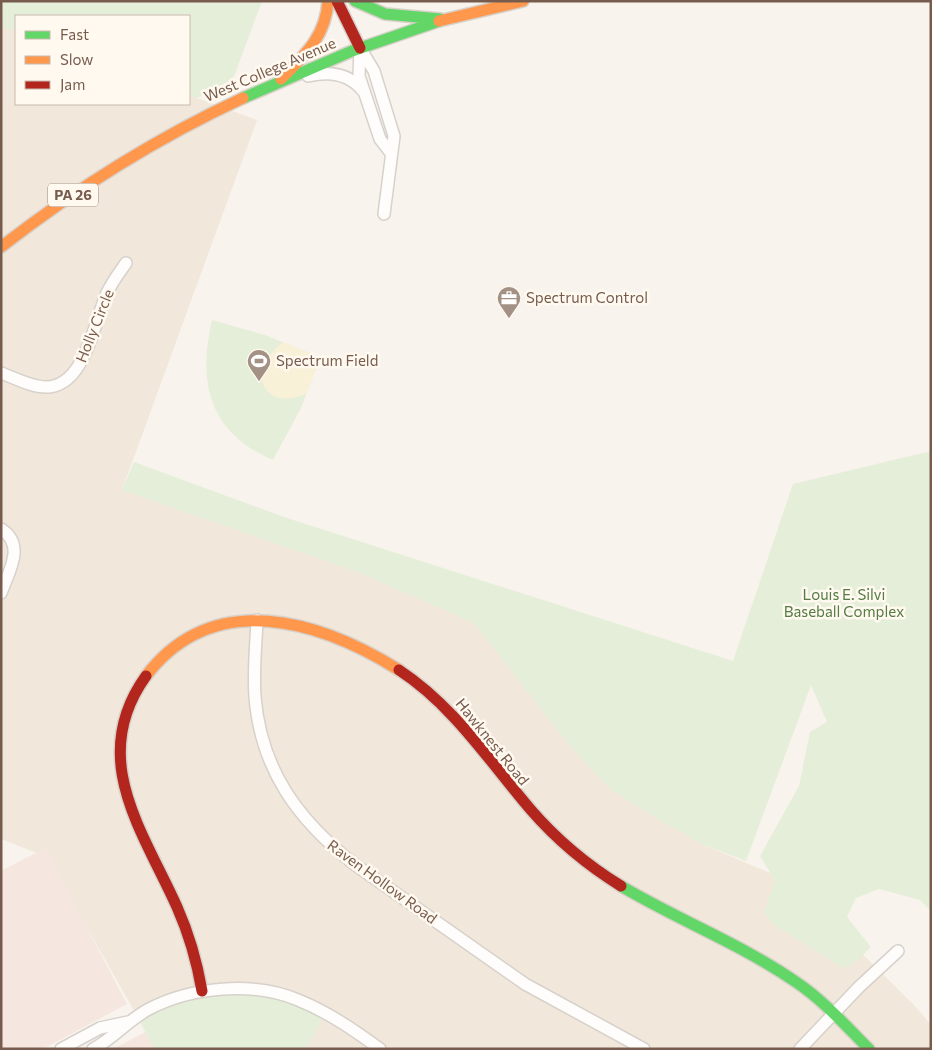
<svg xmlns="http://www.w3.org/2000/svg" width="932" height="1050" viewBox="0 0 932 1050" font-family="Commissioner,sans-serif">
  <rect width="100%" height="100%" fill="#f8f4ed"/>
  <path fill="#f1e7db" d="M1 27 16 32V104H189V95L257 120 122 490 355 571 474 623 570 746 656 818 704 845 770 873 811 903 915 1006 931 1025V1049H306L325 1013 137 1016 47 857 1 839Z"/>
  <path fill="#f5e7df" d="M45 848 127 1004 43 1049H1V871Z
    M153 1028 165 1049H113Z"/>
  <path fill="#e5eed8" d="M1 1H262L233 79 197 98 189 95V16H16V32L1 27Z
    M212 320 265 335 310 353 317 366 301 408 273 460C210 433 197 384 212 320Z
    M931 451V911L920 900 879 889 856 898 847 917 871 947 852 965 843 968 773 924 764 912 775 881 760 856 799 786 810 732 827 722 811 685 746 861 704 845 656 818 610 789 570 746 474 623 355 571 122 490 134 462 284 517 733 661 793 484Z
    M260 991 325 1013 306 1049H154L137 1016 191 994Z"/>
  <path fill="#f9f1d7" d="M283 342 310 353 317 366 307 393C268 413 241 375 283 342Z"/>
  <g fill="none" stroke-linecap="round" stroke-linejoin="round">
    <g stroke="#d7d1cb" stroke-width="14">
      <path id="street" d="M360 48 374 71 394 136 384 214
        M360 48 359 76 380 139 390 152
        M308 76C329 71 349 73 363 91
        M1 373C15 378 31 387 46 387 85 387 94 322 107 293 112 282 119 273 126 263
        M1 529C26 545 9 571 1 593
        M257 620C256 646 253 671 255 697 261 770 298 820 354 864L525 984 644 1049
        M61 1049 100 1028 128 1022
        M93 1049C114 1038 128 1020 149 1009 191 987 253 981 298 1000 328 1012 354 1030 380 1049
        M800 1049 859 987 898 951"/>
    </g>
    <g stroke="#d8d1ca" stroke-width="14">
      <path id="fast" d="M355 1 385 14 440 19
        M243 98 352 51 439 21
        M621 886C678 920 741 944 796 982 823 1000 846 1026 869 1049"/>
    </g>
    <g stroke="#d8d1ca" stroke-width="14">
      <path id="slow" d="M439 21 523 1
        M281 79C305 55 326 36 328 1
        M1 247C77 188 157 138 243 98
        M146 676C213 588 319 620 399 670"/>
    </g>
    <g stroke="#d8d1ca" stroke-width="14">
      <path id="jam" d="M337 1 360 48
        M399 670C454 706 489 761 531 810 557 840 587 865 621 886
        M146 676C87 758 143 831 177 907 189 934 197 962 202 991"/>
    </g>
    <use href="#street" stroke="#fefdfc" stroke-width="11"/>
    <use href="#fast" stroke="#63d668" stroke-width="11"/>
    <use href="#slow" stroke="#ff974d" stroke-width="11"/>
    <use href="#jam" stroke="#b3261e" stroke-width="11"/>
  </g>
  <defs>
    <g id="office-pin" transform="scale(1.25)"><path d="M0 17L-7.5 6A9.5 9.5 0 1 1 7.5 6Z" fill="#a49185" stroke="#fff9f0"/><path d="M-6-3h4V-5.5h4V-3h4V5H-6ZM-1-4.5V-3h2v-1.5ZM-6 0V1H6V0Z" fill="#fff"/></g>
    <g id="stadium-pin" transform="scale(1.25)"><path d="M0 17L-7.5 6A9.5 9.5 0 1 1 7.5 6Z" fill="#a49185" stroke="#fff9f0"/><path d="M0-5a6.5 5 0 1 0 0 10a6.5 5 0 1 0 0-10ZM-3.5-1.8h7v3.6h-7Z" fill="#fff"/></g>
  </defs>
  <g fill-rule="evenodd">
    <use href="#office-pin" x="509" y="298"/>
    <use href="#stadium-pin" x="259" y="361"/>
  </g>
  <g text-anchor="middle" stroke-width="5" stroke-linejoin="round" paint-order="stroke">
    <rect fill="#fff9f0" stroke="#a08b7e" stroke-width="1" x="48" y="183.5" width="50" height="23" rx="4"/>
    <g font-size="14" font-weight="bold" fill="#775c4d">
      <text x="73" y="200">PA 26</text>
    </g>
    <g font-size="15" fill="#775c4d" stroke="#fff9f0">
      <text transform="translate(270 70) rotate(-23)" y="5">West College Avenue</text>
      <text transform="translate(95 326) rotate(-68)" y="5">Holly Circle</text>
      <text transform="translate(492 742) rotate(51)" y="5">Hawknest Road</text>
      <text transform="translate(382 882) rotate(36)" y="5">Raven Hollow Road</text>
    </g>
    <g font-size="15" fill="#775c4d" stroke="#fff9f0" text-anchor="start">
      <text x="526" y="303">Spectrum Control</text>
      <text x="276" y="366">Spectrum Field</text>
    </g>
    <g font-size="15" fill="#547c44" stroke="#fff9f0">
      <text x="844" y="600">Louis E. Silvi<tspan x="844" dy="17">Baseball Complex</tspan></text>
    </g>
  </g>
  <rect width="932" height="1050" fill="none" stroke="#775c4d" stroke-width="5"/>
  <rect x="15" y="15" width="175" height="90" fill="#fff9f0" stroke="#c9baaf"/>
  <rect x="25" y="31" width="25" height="8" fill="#63d668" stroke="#c9baaf"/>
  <text x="60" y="40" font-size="15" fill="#775c4d">Fast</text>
  <rect x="25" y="56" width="25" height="8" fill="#ff974d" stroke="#c9baaf"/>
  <text x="60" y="65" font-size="15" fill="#775c4d">Slow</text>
  <rect x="25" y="81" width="25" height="8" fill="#b3261e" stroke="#c9baaf"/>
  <text x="60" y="90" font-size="15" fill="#775c4d">Jam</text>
</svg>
